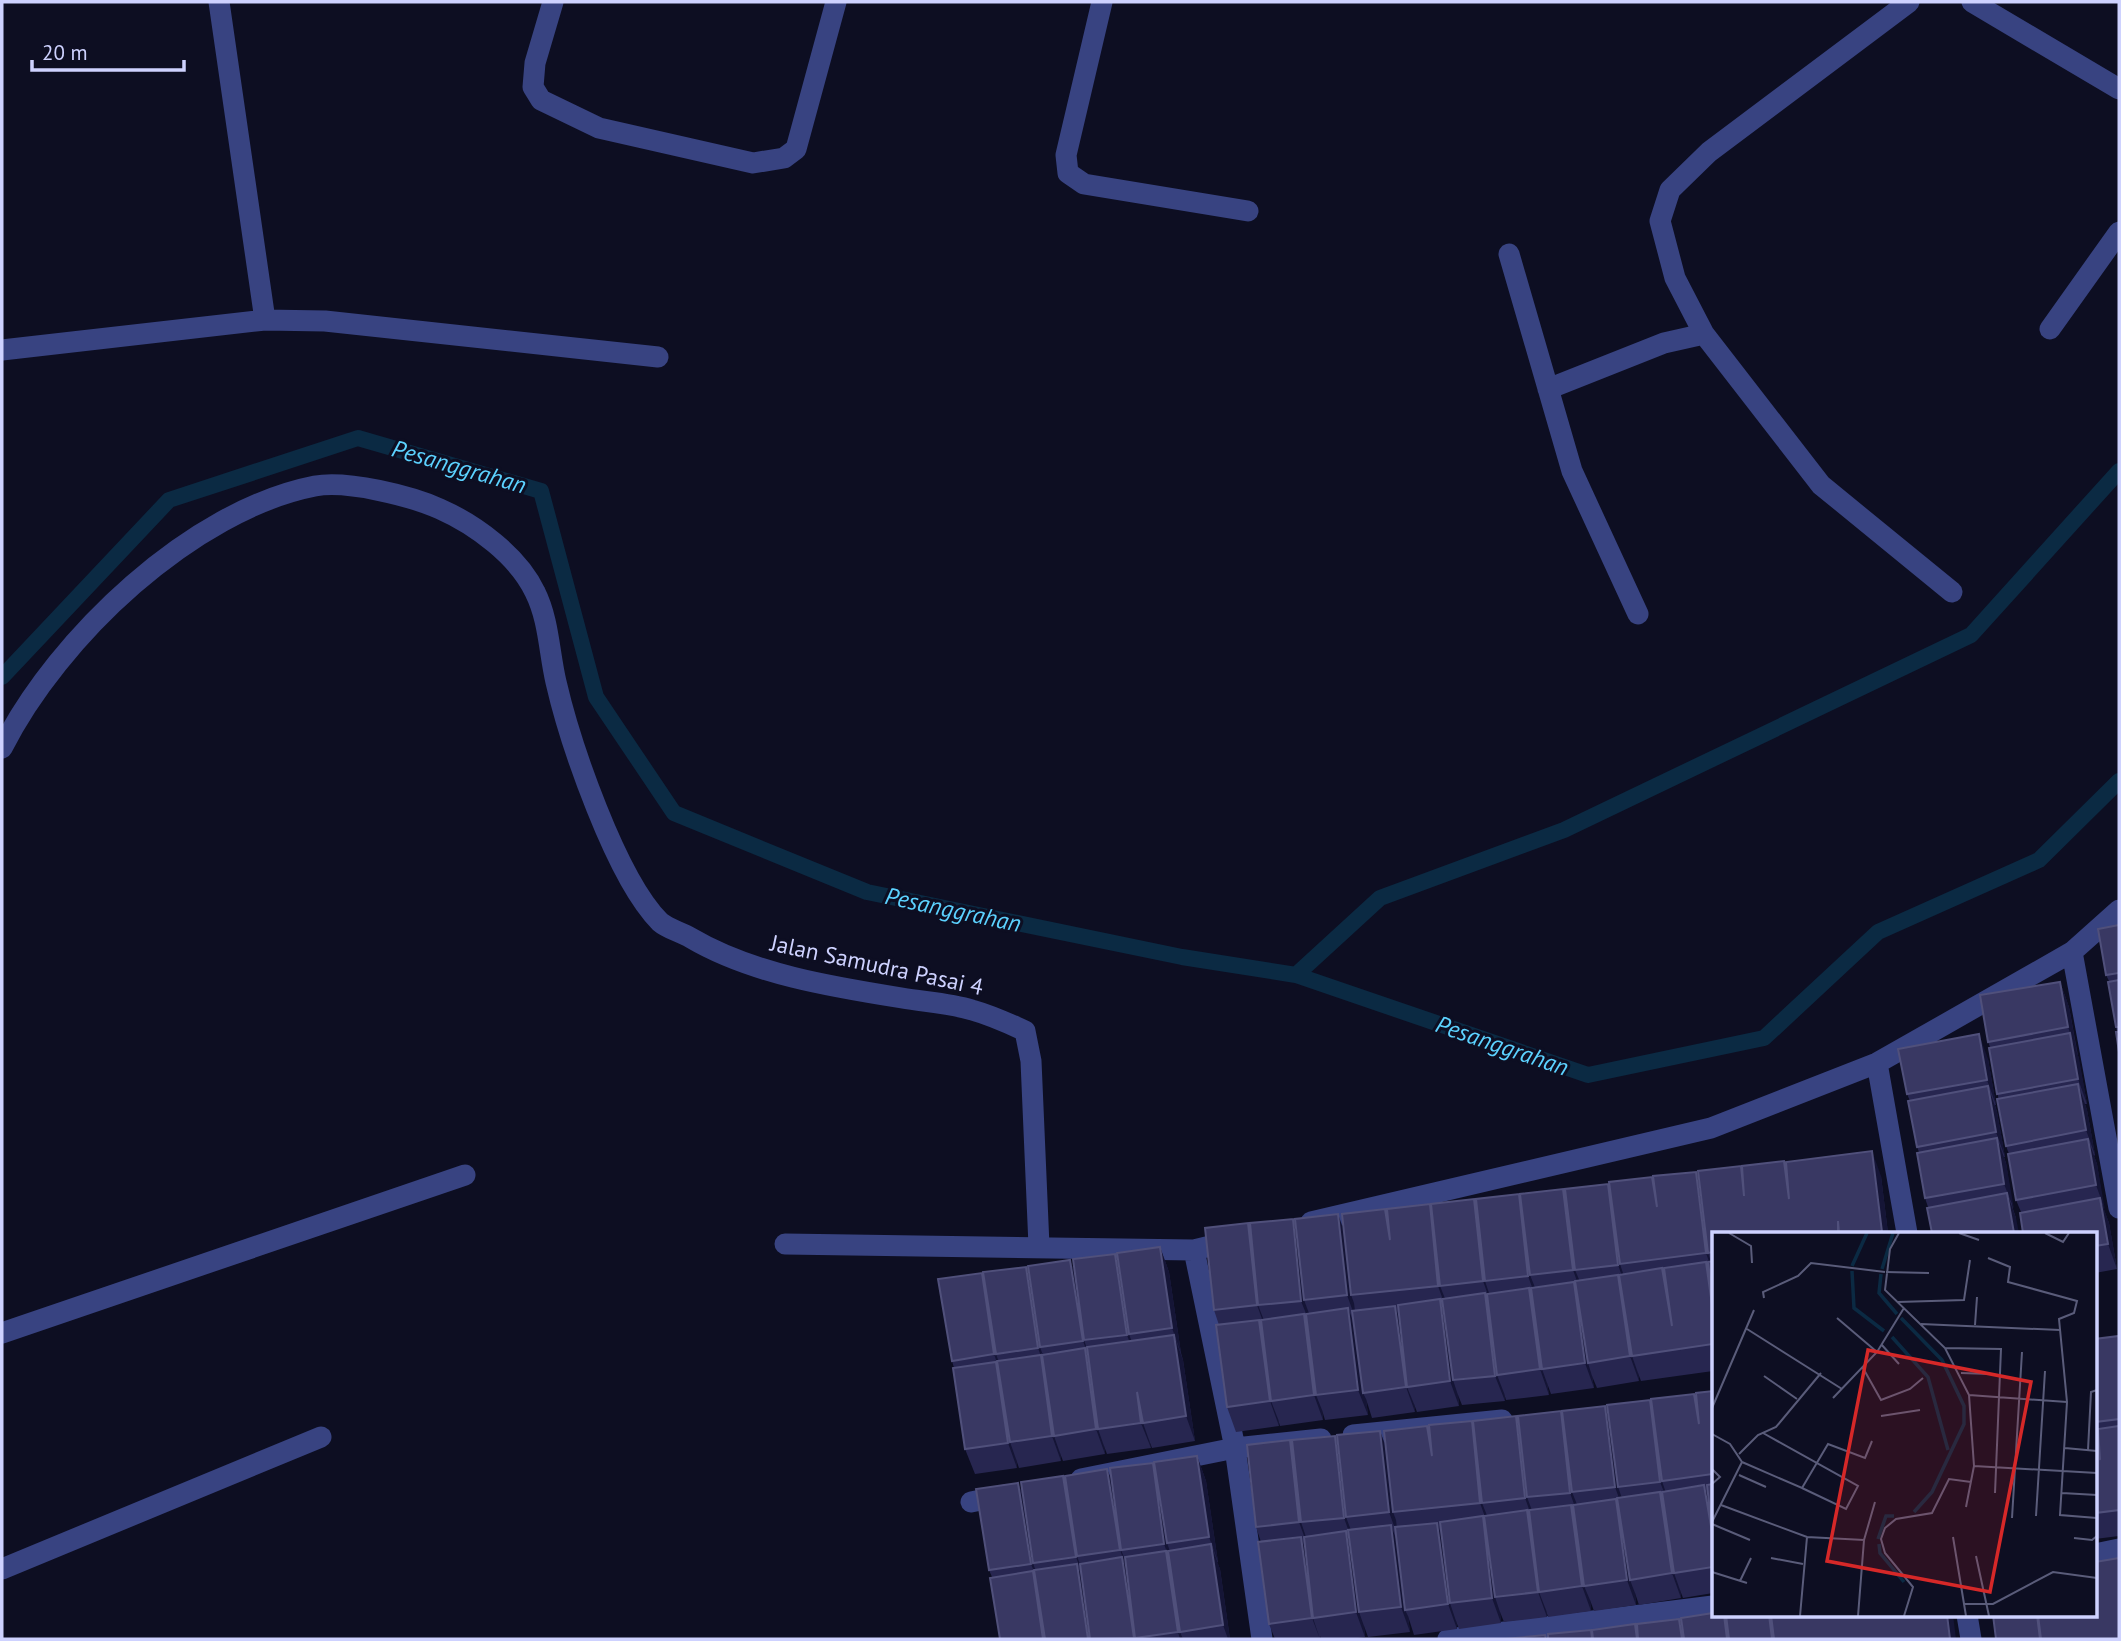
<svg xmlns="http://www.w3.org/2000/svg" width="2121" height="1641" viewBox="0 0 2121 1641" font-family="'PT Sans',sans-serif">
  <rect width="100%" height="100%" fill="#0d0e22"/>
  <g fill="none" stroke-linecap="round" stroke-linejoin="round">
    <path stroke="#0b2a43" stroke-width="16" d="M2 677 169 500 358 438 541 491 596 697 674 813 867 892 1182 957 1296 975 1588 1075 1764 1038 1878 932 2039 860 2119 781
      M1296 975 1380 898 1564 830 1971 635 2119 471"/>
    <path stroke="#384381" stroke-width="21" d="M219 2 265 320 325 321 658 357
      M553 2 535 63 533 87 541 100 599 128 753 163 784 158 796 149 836 2
      M1102 2 1066 155 1068 173 1084 184 1248 211
      M1909 2 1709 152 1670 190 1660 221 1675 278 1704 334 1821 485 1952 592
      M1972 2 2119 89
      M1509 254 1572 471 1638 614
      M2050 329 2119 232
      M2 350 265 320
      M1548 389 1664 343 1704 334
      M2 748C58 637 192 510 315 486 347 480 411 496 440 509 476 525 518 556 535 592 549 620 549 652 556 682 570 743 616 878 660 922 668 929 681 932 691 938 752 974 833 987 902 998 925 1002 949 1003 972 1010 990 1015 1008 1023 1025 1031L1031 1061 1039 1246
      M2072 952 2119 1208
      M1877 1063 1907 1233
      M1311 1222 1711 1128 1877 1063 2072 952 2119 910
      M785 1244 1194 1250 1235 1240
      M1194 1250 1235 1448 1262 1639
      M2 1333 465 1175
      M1353 1435 1502 1420
      M1081 1479 1235 1448 1321 1439
      M971 1502 1005 1495
      M2095 1554 2119 1549
      M2 1569 321 1437
      M1967 1615 1971 1639
      M1448 1639 1713 1606"/>
  </g>
  <path fill="#272650" d="M2119 925V1052L2117 1032 2116 1027 2109 981 2106 975Z
    M2060 982 2069 1007 2087 1104H2085L2087 1110 2095 1155 2094 1156 2097 1164 2104 1210 2109 1223 2117 1269 2095 1273V1233L2021 1212 2016 1200 2009 1154 2006 1146 1990 1047 1988 1042Z
    M1988 1059 1996 1105H1995L1997 1112 2005 1157H2004L2006 1163 2013 1209 2016 1218 1928 1207 1925 1198 1919 1152 1917 1147 1910 1101 1907 1094Z
    M1741 1166 1743 1172 1787 1167 1881 1176 1888 1233H1713V1371L1641 1381 1638 1373 1639 1381 1597 1388 1592 1376 1594 1388 1551 1394 1547 1383 1549 1395 1506 1400 1504 1393 1505 1401 1462 1405 1458 1395 1459 1406 1417 1412 1414 1404 1415 1412 1372 1418 1366 1399 1368 1415 1325 1420 1322 1410 1323 1420 1280 1426 1278 1419 1279 1426 1236 1432 1227 1407 1219 1325 1214 1310 1251 1233 1293 1219 1296 1226 1344 1231 1385 1209 1387 1215 1566 1196 1699 1179Z
    M1160 1247 1169 1272 1181 1353 1183 1360 1195 1441 1152 1448 1149 1440 1151 1448 1107 1454 1104 1446 1105 1454 1063 1461 1060 1453 1061 1461 1019 1468 1016 1459 1017 1468 975 1474 965 1449 954 1368 952 1361 982 1273 985 1281 1029 1275 1070 1260 1074 1271 1118 1262Z
    M2119 1336V1536L2095 1539V1339Z
    M1713 1391V1593L1683 1598 1680 1590 1681 1598 1639 1605 1635 1593 1636 1605 1594 1611 1590 1600 1591 1611 1548 1617 1546 1610 1547 1617 1504 1622 1500 1612 1501 1623 1459 1629 1456 1621 1457 1629 1414 1635 1408 1616 1410 1632 1368 1637 1364 1626 1365 1637 1351 1639H1321L1320 1636V1639H1275L1269 1624 1261 1542 1256 1527 1290 1440 1293 1450 1338 1443 1380 1431 1386 1447 1427 1426 1429 1432 1472 1421 1474 1428 1516 1416 1519 1423 1608 1413 1650 1400 1652 1407 1697 1401Z
    M1197 1456 1206 1481 1218 1562H1217L1220 1569 1230 1639H1000L992 1577 989 1570 1018 1483 1023 1495 1066 1484 1107 1469 1112 1480 1156 1471Z"/>
  <path fill="#151536" d="M2060 982 2069 1007 2077 1052 2068 1027Z
    M2070 1033 2079 1058 2087 1104 2078 1079Z
    M1979 1034 1988 1059 1996 1105 1987 1080Z
    M2078 1084 2087 1110 2095 1155 2086 1130Z
    M1988 1086 1997 1112 2005 1157 1996 1132Z
    M1997 1138 2006 1163 2014 1209 2004 1184Z
    M2088 1139 2097 1164 2105 1210 2096 1185Z
    M1872 1151 1881 1176 1888 1233 1882 1232Z
    M1696 1172 1705 1197 1708 1253 1713 1268V1273L1706 1253Z
    M1608 1184 1617 1209 1620 1264 1626 1282 1627 1290 1618 1265Z
    M1563 1189 1572 1214 1575 1270 1581 1284 1582 1295 1573 1270Z
    M2007 1193 2016 1218 2019 1233H2014Z
    M1519 1194 1528 1219 1530 1275 1536 1290 1537 1301 1528 1276Z
    M2100 1198 2109 1223 2117 1269 2108 1244Z
    M1474 1199 1483 1224 1485 1281 1491 1299 1492 1306 1483 1281Z
    M1430 1204 1439 1230 1440 1286 1446 1301 1447 1311 1438 1286Z
    M1338 1214 1347 1239 1351 1295 1354 1303 1356 1320 1347 1295Z
    M1293 1219 1302 1244 1304 1300 1310 1316 1311 1326 1301 1301Z
    M1248 1223 1257 1249 1258 1305 1265 1323 1266 1330 1257 1305Z
    M1160 1247 1169 1272 1181 1353 1172 1328Z
    M1115 1254 1125 1279 1129 1334 1134 1348 1136 1360 1127 1335Z
    M1070 1260 1079 1285 1084 1340 1090 1357 1092 1366 1083 1341Z
    M1706 1262 1713 1282V1312Z
    M1026 1267 1035 1292 1040 1347 1046 1364 1047 1373 1038 1348Z
    M1662 1268 1671 1294 1681 1351 1672 1326Z
    M982 1273 991 1298 996 1354 1002 1371 1003 1380 994 1354Z
    M1618 1275 1627 1300 1632 1356 1638 1373 1639 1381 1630 1356Z
    M1574 1282 1583 1307 1588 1363 1592 1376 1594 1388 1585 1363Z
    M1529 1288 1538 1313 1542 1369 1547 1383 1549 1395 1540 1369Z
    M1485 1293 1494 1319 1497 1375 1504 1393 1505 1401 1495 1376Z
    M1440 1299 1449 1325 1453 1380 1458 1395 1459 1406 1450 1381Z
    M1395 1306 1404 1331 1407 1387 1414 1404 1415 1412 1406 1387Z
    M1348 1308 1358 1333 1363 1393 1366 1399 1368 1415 1358 1390Z
    M1304 1314 1313 1339 1316 1395 1322 1410 1323 1420 1314 1395Z
    M1259 1320 1268 1345 1271 1401 1278 1419 1279 1426 1270 1401Z
    M1174 1335 1183 1360 1195 1441 1186 1416Z
    M1085 1348 1094 1373 1098 1429 1104 1446 1105 1454 1096 1429Z
    M1041 1355 1050 1380 1054 1436 1060 1453 1061 1461 1052 1436Z
    M996 1362 1005 1387 1010 1442 1016 1459 1017 1468 1008 1443Z
    M1137 1392 1143 1423 1149 1440 1151 1448 1141 1423Z
    M1650 1400 1659 1425 1662 1481 1668 1499 1670 1507 1660 1482Z
    M1605 1406 1614 1431 1618 1487 1623 1501 1624 1512 1615 1487Z
    M1561 1411 1570 1436 1572 1492 1578 1507 1579 1518 1570 1493Z
    M1516 1416 1525 1441 1527 1497 1534 1516V1523L1525 1498Z
    M1472 1421 1481 1446 1482 1503 1488 1518 1489 1528 1480 1503Z
    M1380 1431 1389 1456 1393 1512 1396 1520 1398 1537 1389 1512Z
    M1335 1436 1345 1461 1346 1517 1352 1533 1353 1543 1344 1518Z
    M1290 1440 1299 1465 1301 1522 1307 1540 1308 1547 1299 1522Z
    M1197 1456 1206 1481 1218 1562 1209 1537Z
    M1153 1463 1162 1488 1167 1543 1172 1557 1173 1569 1164 1544Z
    M1107 1469 1117 1494 1121 1550 1128 1567 1129 1575 1120 1550Z
    M1063 1476 1072 1501 1077 1556 1083 1573 1085 1582 1076 1557Z
    M1018 1483 1027 1508 1033 1563 1039 1580 1041 1589 1031 1564Z
    M1704 1485 1713 1511V1538Z
    M1660 1492 1669 1517 1674 1573 1680 1590 1681 1598 1672 1573Z
    M1616 1499 1625 1524 1630 1580 1635 1593 1636 1605 1627 1580Z
    M1571 1505 1580 1530 1584 1586 1590 1600 1591 1611 1582 1586Z
    M1527 1510 1536 1535 1539 1592 1546 1610 1547 1617 1538 1592Z
    M1483 1516 1492 1541 1495 1597 1500 1612 1501 1623 1492 1598Z
    M1437 1523 1446 1548 1450 1603 1456 1621 1457 1629 1448 1604Z
    M1391 1525 1400 1550 1405 1610 1408 1616 1410 1632 1401 1607Z
    M1346 1531 1355 1556 1359 1612 1364 1626 1365 1637 1356 1612Z
    M1301 1537 1310 1562 1313 1618 1320 1639 1312 1618Z
    M1211 1544 1220 1569 1230 1639H1228L1223 1625Z
    M1166 1551 1176 1576 1180 1632 1183 1639H1180L1178 1632Z
    M1122 1557 1131 1582 1136 1639H1134Z
    M1077 1564 1086 1589 1094 1639H1088Z
    M1033 1571 1042 1596 1049 1639H1043Z
    M1724 1615H1725L1733 1639H1727Z
    M1769 1615H1771L1778 1639H1772Z
    M1947 1615H1953L1956 1639H1950Z
    M2037 1615H2043L2046 1639H2040Z"/>
  <path fill="#393863" stroke="#50507b" stroke-width="2" d="M2119 925V973L2106 975 2098 929Z
    M2119 980V1027H2116L2108 982Z
    M2060 982 2068 1027 1988 1042 1980 995Z
    M2116 1032H2119V1052Z
    M2070 1033 2078 1079 1997 1094 1989 1048Z
    M1979 1034 1987 1080 1907 1094 1898 1049Z
    M2078 1084 2086 1130 2006 1146 1997 1099Z
    M1988 1086 1996 1132 1917 1147 1908 1101Z
    M1997 1138 2004 1184 1925 1198 1917 1153Z
    M2088 1139 2096 1185 2016 1200 2008 1154Z
    M1872 1151 1882 1232 1839 1233 1838 1221V1233H1713V1252L1708 1253 1698 1171 1741 1166 1744 1196 1742 1166 1784 1161 1789 1199 1786 1162Z
    M1696 1172 1706 1253 1620 1264 1609 1182 1652 1177 1657 1207 1653 1176Z
    M1608 1184 1618 1265 1575 1270 1565 1189Z
    M1563 1189 1573 1270 1530 1275 1520 1194Z
    M2007 1193 2014 1233H1932L1927 1208Z
    M1519 1194 1528 1276 1485 1281 1476 1199Z
    M2100 1198 2108 1244 2095 1246V1233H2023L2020 1213Z
    M1474 1199 1483 1281 1440 1286 1431 1204Z
    M1430 1204 1438 1286 1351 1295 1342 1214 1385 1209 1390 1240 1387 1209Z
    M1338 1214 1347 1295 1304 1300 1295 1219Z
    M1293 1219 1301 1301 1258 1305 1250 1223Z
    M1248 1223 1257 1305 1214 1310 1205 1228Z
    M1160 1247 1172 1328 1129 1334 1117 1253Z
    M1115 1254 1127 1335 1084 1340 1073 1259Z
    M1070 1260 1083 1341 1040 1347 1028 1266Z
    M1713 1261V1300L1708 1262Z
    M1706 1262 1713 1312V1344L1632 1356 1619 1275 1662 1268 1672 1326 1664 1268Z
    M1026 1267 1038 1348 996 1354 983 1272Z
    M982 1273 994 1354 952 1361 938 1279Z
    M1618 1275 1630 1356 1588 1363 1575 1281Z
    M1574 1282 1585 1363 1542 1369 1531 1288Z
    M1529 1288 1540 1369 1497 1375 1487 1294Z
    M1485 1293 1495 1376 1453 1380 1442 1299Z
    M1440 1299 1450 1381 1407 1387 1398 1305Z
    M1395 1306 1406 1387 1363 1393 1352 1311Z
    M1348 1308 1358 1390 1316 1395 1306 1314Z
    M1304 1314 1314 1395 1271 1401 1261 1320Z
    M1259 1320 1270 1401 1227 1407 1216 1325Z
    M1174 1335 1186 1416 1143 1423 1137 1392 1141 1423 1098 1429 1087 1347Z
    M2119 1336V1419L2095 1422V1339Z
    M1085 1348 1096 1429 1054 1436 1042 1355Z
    M1041 1355 1052 1436 1010 1442 997 1361Z
    M996 1362 1008 1443 965 1449 953 1368Z
    M1713 1391V1474L1662 1481 1651 1399 1694 1394 1699 1424 1696 1393Z
    M1650 1400 1660 1482 1618 1487 1607 1405Z
    M1605 1406 1615 1487 1572 1492 1562 1411Z
    M1561 1411 1570 1493 1527 1497 1518 1416Z
    M1516 1416 1525 1498 1482 1503 1473 1421Z
    M1472 1421 1480 1503 1393 1512 1384 1431 1427 1426 1432 1456 1429 1425Z
    M2119 1426V1510L2095 1513V1430H2096L2100 1460 2098 1429Z
    M1380 1431 1389 1512 1346 1517 1337 1435Z
    M1335 1436 1344 1518 1301 1522 1292 1440Z
    M1290 1440 1299 1522 1256 1527 1247 1445Z
    M1197 1456 1209 1537 1167 1543 1154 1462Z
    M1153 1463 1164 1544 1121 1550 1110 1468Z
    M1107 1469 1120 1550 1077 1556 1065 1476Z
    M1063 1476 1076 1557 1033 1563 1021 1482Z
    M1018 1483 1031 1564 989 1570 976 1489Z
    M1713 1484V1536L1707 1485Z
    M1704 1485 1713 1538V1567L1674 1573 1662 1492Z
    M1660 1492 1672 1573 1630 1580 1617 1498Z
    M1616 1499 1627 1580 1584 1586 1573 1505Z
    M1571 1505 1582 1586 1539 1592 1529 1510Z
    M1527 1510 1538 1592 1495 1597 1484 1516Z
    M1483 1516 1492 1598 1450 1603 1440 1522Z
    M1437 1523 1448 1604 1405 1610 1395 1527Z
    M1391 1525 1401 1607 1359 1612 1348 1530Z
    M1346 1531 1356 1612 1313 1618 1304 1537Z
    M1301 1537 1312 1618 1269 1624 1258 1542Z
    M1211 1544 1223 1625 1180 1632 1168 1551Z
    M1166 1551 1178 1632 1135 1638 1125 1557Z
    M1122 1557 1134 1638 1090 1639 1080 1564Z
    M2119 1558V1639H2041L2038 1615H2095V1562Z
    M1077 1564 1088 1639H1045L1034 1570Z
    M1033 1571 1043 1639H1000L990 1578Z
    M1713 1613V1615H1724L1727 1639H1684L1681 1618Z
    M1726 1615H1769L1772 1639H1729Z
    M1771 1615H1947L1950 1639H1774Z
    M1993 1615H2037L2040 1639H1996Z
    M1679 1619 1682 1639H1638L1637 1624Z
    M1635 1624 1637 1639H1593L1592 1630Z
    M1591 1630 1592 1639H1548V1634Z
    M1545 1635 1546 1639H1505Z"/>
  <g text-anchor="middle" stroke-width="6" stroke-linejoin="round" paint-order="stroke">
    <g font-size="23" fill="#ced2ff" stroke="#0d0e22">
      <text transform="translate(877 965) rotate(12)" y="8">Jalan Samudra Pasai 4</text>
    </g>
    <g font-size="24" font-style="italic" fill="#5cd2ff" stroke="#0d0e22">
      <text transform="translate(459 467) rotate(16)" y="8">Pesanggrahan</text>
      <text transform="translate(953 910) rotate(12)" y="8">Pesanggrahan</text>
      <text transform="translate(1502 1046) rotate(19)" y="8">Pesanggrahan</text>
    </g>
  </g>
  <g transform="translate(1712 1232)">
    <rect width="385" height="385" fill="#0d0e22"/>
    <path fill="none" stroke="#0b2a43" stroke-width="3.5" d="M140 34 155 1M170 37 181 1M140 39 142 76 172 99M169 42 167 61 185 82M189 86 230 128 252 174V192L220 260 202 280M180 105 216 145 236 218M166 307 174 284H182M167 312 168 321 192 350"/>
    <path fill="none" stroke="#5a5c7a" stroke-width="2" d="M17 1 39 14 40 31M187 1 178 17 173 58 233 116 257 163 262 234 254 275M247 1 267 8M333 1 351 10 357 1M276 26 298 35 296 50 365 69 362 81 347 87 355 170 348 283 385 286M174 40 217 41M52 66 51 60 86 44 99 31 173 40M186 70 252 68 258 28M125 86 165 120M209 92 348 98M263 93 265 65M35 97 130 157M169 112 187 132M233 116 289 117 283 261M151 136 169 168 198 157 211 146M249 141 278 142M52 144 85 167M257 163 355 170M121 166 165 120 192 76M0 176 42 78M169 184 208 178M51 201 146 254 134 277 90 256M0 202 18 212 30 230 0 290M353 216 385 219M376 218 379 160 385 158M27 222 46 203 64 195 109 141M30 230 90 256 116 212 153 226 160 209M262 234 385 241M0 237 8 245 0 252M27 243 54 255M350 261 385 263M9 273 95 305 152 308 163 270M324 284 333 139M300 286 310 120M0 292 38 308M241 305 254 384M362 306 380 308 385 304M264 324 277 384M59 326 91 332M0 340 35 351M28 349 39 326M251 372H281L341 340 385 346M88 384 95 305M146 384 152 308M192 384 201 355 173 321 169 307 173 296 184 287 220 281 237 247 259 250"/>
    <path fill="#d62828" fill-opacity="0.15" stroke="#d62828" stroke-width="3.5" d="M156 118 319 150 278 360 115 329Z"/>
    <rect width="385" height="385" fill="none" stroke="#ced2ff" stroke-width="3.5"/>
  </g>
  <rect width="2121" height="1641" fill="none" stroke="#ced2ff" stroke-width="7"/>
  <path d="M32 60v10h152v-10" fill="none" stroke="#ced2ff" stroke-width="3.5"/>
  <text x="42" y="60" font-size="21" fill="#ced2ff" stroke="#0d0e22" stroke-width="5" paint-order="stroke">20 m</text>
</svg>
